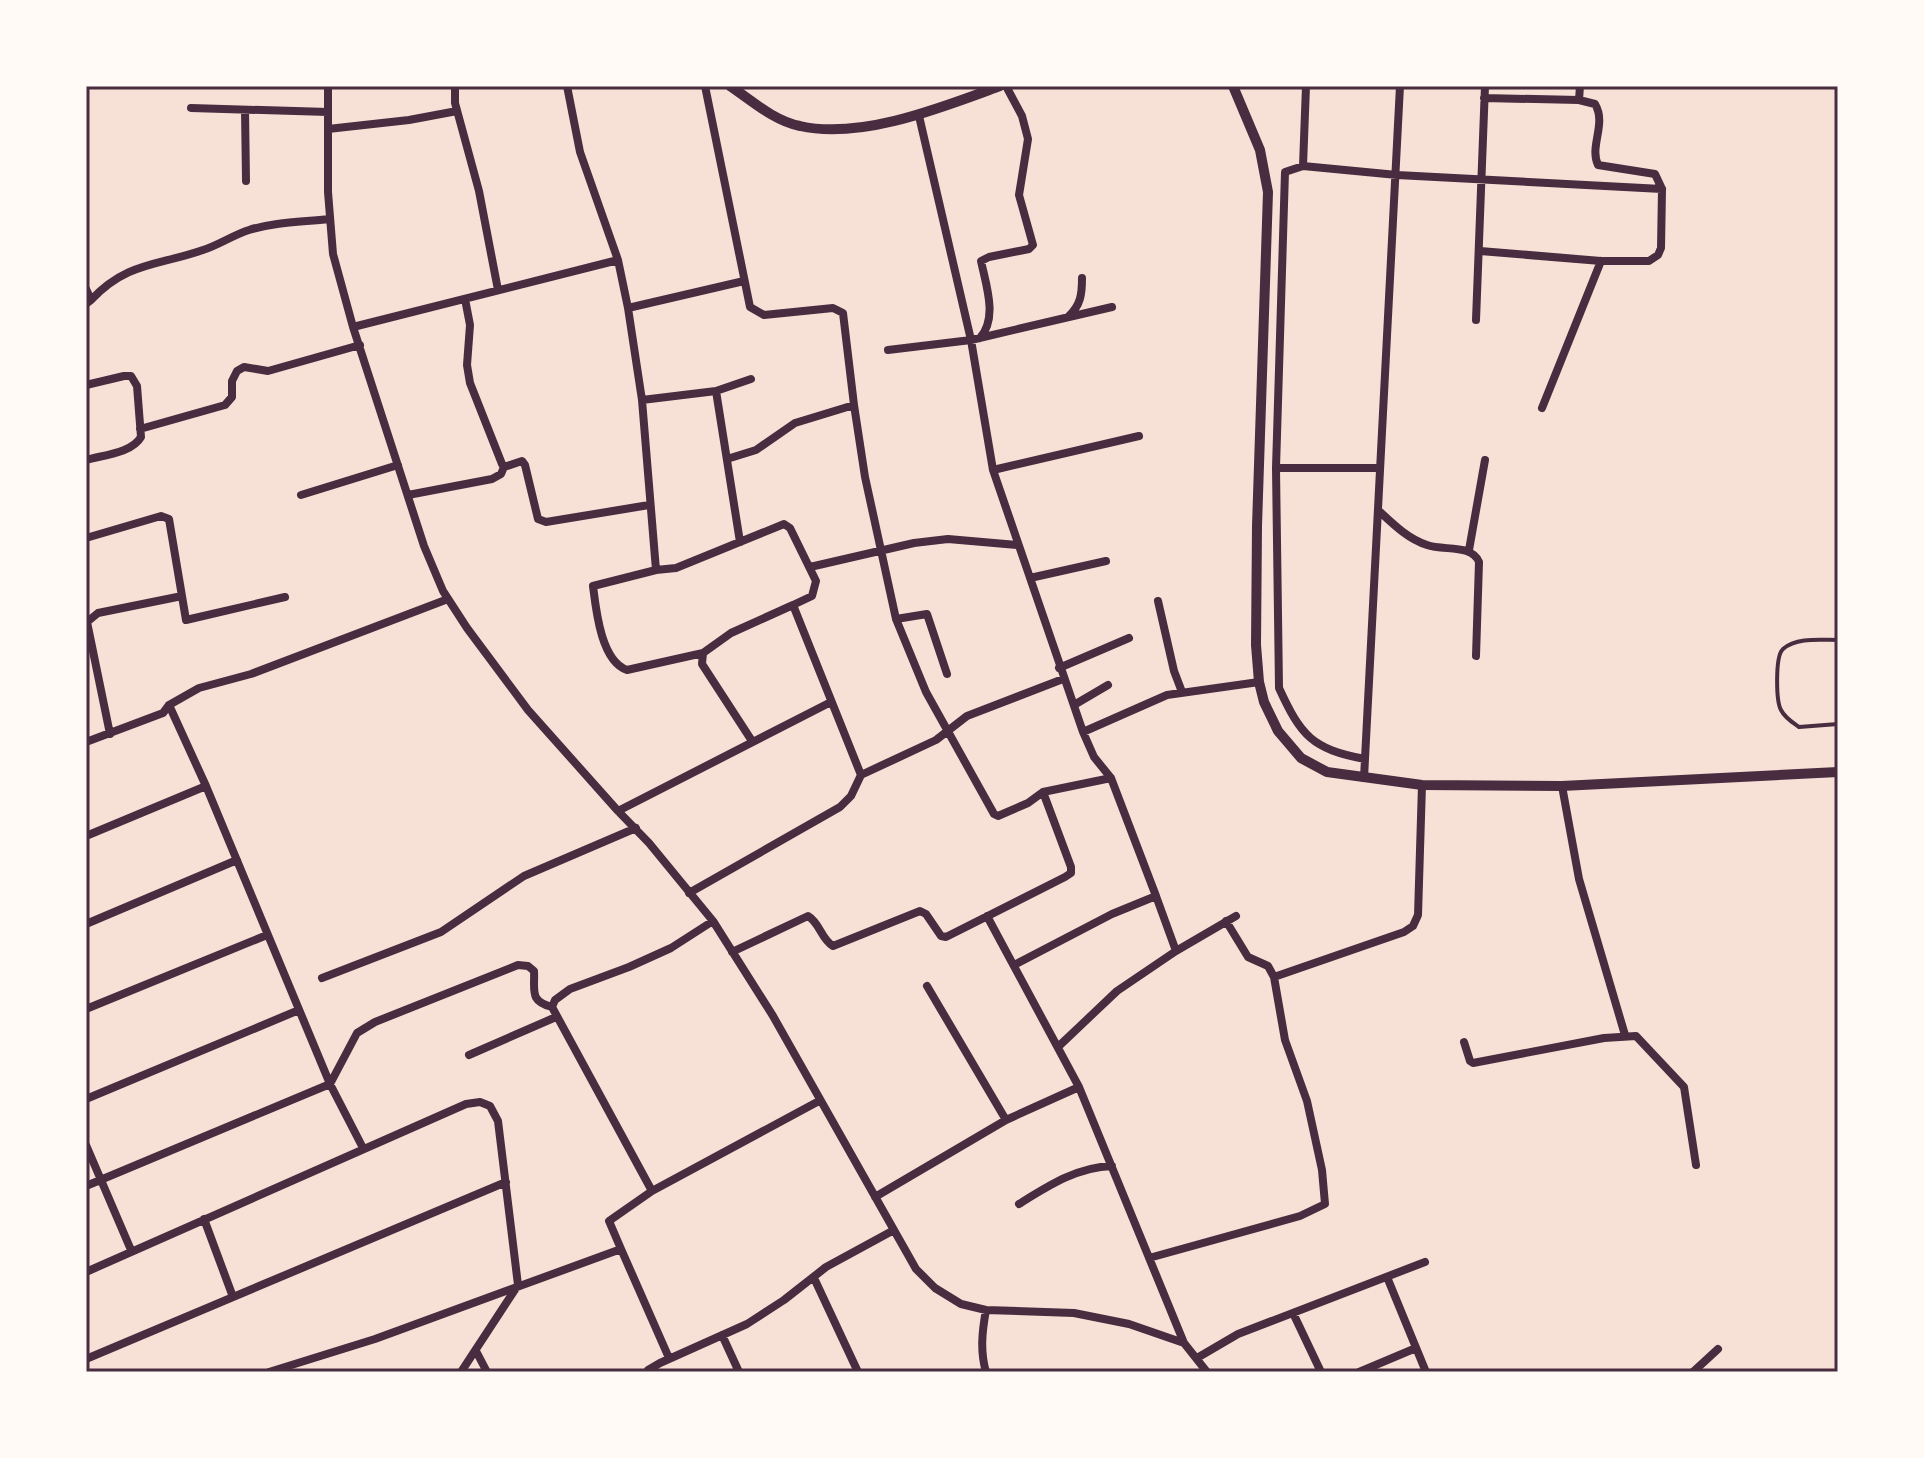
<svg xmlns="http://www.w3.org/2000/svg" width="1924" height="1458" viewBox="0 0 1924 1458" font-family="Figtree,sans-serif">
  <rect width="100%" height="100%" fill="#f7e1d7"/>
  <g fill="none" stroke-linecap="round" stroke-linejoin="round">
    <path stroke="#4a2c40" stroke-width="4" d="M1838 640C1821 640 1796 637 1783 649 1775 656 1776 701 1781 710 1785 718 1792 722 1799 727L1838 724"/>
    <path stroke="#4a2c40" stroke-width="8" d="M328 86V192L333 254 353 327 424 546 443 591 467 628 528 710 618 811 649 843 713 921 773 1016 916 1269 935 1288 961 1304 986 1310 1074 1313 1129 1324 1184 1343 1207 1372
      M455 86V103L479 191 498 290
      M567 86 580 152 618 260 628 308 642 400 656 570
      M705 86 750 307 764 315 833 308 843 313 854 405 865 477 896 619 926 692 994 814 998 816 1028 803 1043 792 1111 778
      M1484 98 1579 100 1595 104C1607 124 1589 146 1598 165L1655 174 1662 189
      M1579 100 1580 86
      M191 108 328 112
      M245 110 246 181
      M919 116 971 340 993 470 1083 732 1094 757 1111 778 1156 896 1112 914 1014 965
      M328 129 409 120 457 111
      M1303 166 1306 86
      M86 289 91 300 87 303
      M465 299 470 325 467 365 470 383 502 464 504 467 522 461 525 465 538 519 546 522 649 505
      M91 300C127 262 157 266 203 250 219 245 233 235 249 230 274 222 303 222 329 219
      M628 308 744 281
      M1068 317C1081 305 1082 294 1082 278
      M1476 320 1485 86
      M353 327 618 260
      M980 338C998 318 986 285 981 261L989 257 1029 249 1033 245 1019 195 1028 139 1022 116 1006 86
      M888 350 971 340 1112 307
      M86 385 124 376H131L137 386 141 437C132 453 103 455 86 460
      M716 391 740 542
      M642 400 716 391 751 379
      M1542 408 1601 261
      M140 429 225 405 232 397V381L237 371 244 367 268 371 360 345
      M727 459 756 450 795 423 854 405
      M1276 468H1380
      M993 470 1139 436
      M301 495 398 465
      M408 495 492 479 501 474 504 467
      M1379 511C1393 524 1408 539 1427 545 1444 551 1472 544 1479 562L1476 656
      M86 538 161 516 169 519 186 620 285 597
      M1469 550 1485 460
      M810 567 914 543 948 539 1017 545
      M1030 578 1106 561
      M1158 601 1174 671 1182 692
      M896 619 927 614 947 674
      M1059 668 1129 638
      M169 705 206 786 330 1084 363 1148
      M1074 705 1108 685
      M1083 732 1167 695 1259 682
      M110 734 87 622 98 613 182 596
      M752 741 702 664 703 653 731 633 793 605
      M86 742 163 713 169 705 199 688 251 674 448 599
      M1365 759C1312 749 1301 736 1279 688L1276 468 1285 172 1303 166 1397 175 1662 189 1661 248 1658 255 1649 261H1601L1480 251
      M861 775 936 740 967 716 1063 679
      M1364 778 1400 86
      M1562 786 1579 879 1625 1035
      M618 811 831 702
      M86 836 206 786
      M689 893 840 807 851 796 861 775 793 605 812 596 816 581 790 528 784 524 676 568 656 570 593 586C596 610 601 661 627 670L703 653
      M1156 896 1176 951 1236 916
      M987 916 1079 1087 1184 1343
      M86 924 237 860
      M732 952 808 916C820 923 821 939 833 946L920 911 926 914 941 936 946 937 1065 877 1071 873V867L1043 792
      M1274 977 1404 932 1413 926 1418 915 1422 785
      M322 978 441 932 524 876 636 828
      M927 986 1006 1120
      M86 1009 267 935
      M1464 1042 1470 1061 1473 1063 1604 1038 1636 1036 1684 1087 1696 1165
      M1059 1046 1117 991 1176 951
      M469 1055 556 1017
      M86 1099 299 1010
      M86 1145 131 1250
      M86 1186 330 1084 357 1033 375 1022 518 965 528 966 534 971C535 991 529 1001 552 1007
      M652 1191 552 1007 555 1000 570 989 629 967 671 948 713 921
      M875 1197 1006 1120 1079 1087
      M1019 1204C1048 1186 1077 1167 1112 1166
      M204 1219 233 1297
      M621 1249 669 1358
      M1149 1258 1300 1216 1325 1204 1322 1170 1307 1101 1285 1040 1274 977 1268 966 1248 957 1226 921
      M86 1272 466 1104 480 1102 490 1106 498 1121 518 1285 461 1372
      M1387 1277 1426 1372
      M814 1278 858 1372
      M986 1310C982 1332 980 1351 986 1372
      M1293 1313 1321 1372
      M722 1335 739 1372
      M476 1351 487 1372
      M1197 1358 1238 1334 1425 1262
      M86 1359 506 1182
      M269 1372 375 1339 621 1249 609 1221 652 1191 819 1101
      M649 1372 648 1370 660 1363 747 1324 784 1300 826 1267 894 1230
      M1359 1372 1416 1348
      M1693 1372 1718 1349"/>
    <path stroke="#4a2c40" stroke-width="10" d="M730 86C751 100 774 121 800 126 861 140 943 107 1000 86
      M1233 86 1260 150 1268 192 1257 526 1256 645 1259 682 1264 702 1278 731 1301 758 1327 772 1422 785 1562 786 1838 772"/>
  </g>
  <rect width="1924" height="1458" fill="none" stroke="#fffaf5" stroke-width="176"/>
  <rect x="88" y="88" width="1748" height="1282" fill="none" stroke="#4a2c40" stroke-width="3"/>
</svg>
